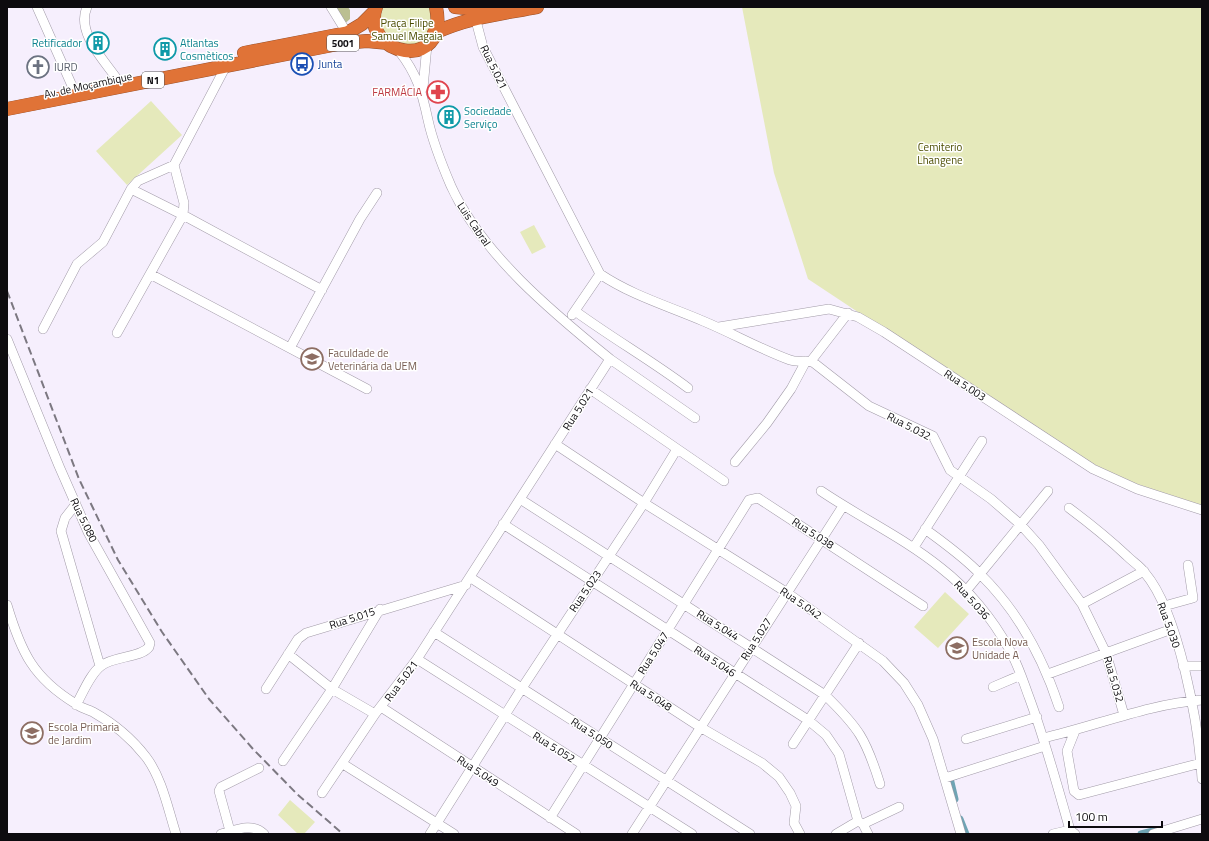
<svg xmlns="http://www.w3.org/2000/svg" width="1209" height="841" viewBox="0 0 1209 841" font-family="'Titillium Web',sans-serif">
  <rect width="100%" height="100%" fill="#f6effd"/>
  <path fill="#e5e9bb" d="M382 7H435L438 14 421 49 379 35Z
    M742 7H1202V506L1116 477 1071 453 808 279 774 173Z
    M151 101 182 135 127 185 96 151Z
    M534 225 546 247 532 254 520 232Z
    M945 592 969 614 938 648 914 627Z
    M290 800 315 822 304 834H298L278 815Z"/>
  <path fill="#bbbf92" d="M331 7H348L350 10V19L341 27Z"/>
  <g fill="none" stroke-linecap="round" stroke-linejoin="round">
    <path stroke="#6fa4b4" stroke-width="7" d="M955 799 950 778 956 776
      M960 819 966 834
      M1141 834 1157 830"/>
    <g stroke="#a29ba8" stroke-width="10">
      <path id="minor" d="M37 7 73 88
        M87 7C76 32 103 59 117 79
        M331 7 347 33
        M475 17 483 47 600 274C631 295 668 306 703 321 732 333 760 349 790 360 798 363 806 359 814 363L869 406 933 436 950 470 991 499 1021 525 1039 545 1082 604 1106 653 1124 715
        M423 88 427 45
        M131 189 183 215 322 290
        M150 274 367 389
        M575 311C612 338 652 361 688 388
        M572 315 600 274
        M719 327 829 309 858 317 884 332 1093 469 1137 489 1202 510
        M43 329 77 264 103 242 131 189 138 181 174 165 226 66
        M117 333 183 215 184 203 174 165
        M7 339 59 466 88 532 150 643 149 647C141 658 113 656 101 666 90 674 83 693 76 705
        M290 348 360 219 377 193
        M610 359 695 418
        M811 361 848 313
        M590 389 724 481
        M555 444 644 503 786 592 883 661 904 683 918 705 933 739 961 834
        M735 462 767 423 791 389 806 361
        M821 491C861 518 904 538 941 568 968 589 993 619 1009 649 1018 664 1023 681 1029 697 1045 740 1057 785 1070 830L1075 834
        M520 499 825 695C859 728 866 739 880 784
        M76 504 65 518 61 531 100 666
        M1069 508C1089 523 1109 539 1127 556 1133 562 1140 566 1145 573 1179 613 1199 727 1202 779
        M503 524 808 720 826 735 839 754 858 821
        M925 529C944 543 964 557 980 574 1018 611 1043 658 1059 707
        M914 547 982 441
        M471 578 700 727 762 763 779 777 790 793 796 806 794 823 800 834
        M966 591 1048 491
        M1082 604 1144 571
        M7 605C21 652 33 678 76 704 81 708 87 709 93 712 113 723 132 739 146 757 162 778 168 809 176 834
        M1164 606 1193 598 1188 565
        M434 632 750 834
        M288 654 332 689 375 714
        M417 659 692 834
        M1183 666H1202
        M1048 674 1172 629
        M993 687 1021 675
        M266 689 298 639 306 633 466 585
        M381 707 576 834
        M1075 731 1067 751 1074 791 1079 795 1201 763
        M1043 738C1096 726 1148 704 1202 700
        M966 739 1037 717
        M793 744 859 643
        M283 761 332 689 380 609
        M343 764 454 834
        M945 778 1045 746
        M322 793 375 714 417 659 610 359C552 312 482 254 451 186 442 165 433 143 428 120 422 92 417 74 399 51
        M550 818 749 500 758 498 923 606
        M858 821 863 824 868 834
        M863 824 899 807
        M230 831 219 791 221 787 259 768
        M221 834C236 830 252 822 264 834
        M430 834 522 688 644 503 677 449
        M632 834 843 506
        M836 834 858 821
        M1053 834 1070 830
        M1153 834 1202 819"/>
    </g>
    <g stroke="#964f29" stroke-width="14">
      <path id="highway" d="M376 7C359 55 450 75 436 7
        M455 7 475 9 489 7
        M434 33C469 17 500 14 537 7
        M244 53 347 33 362 24 374 12
        M7 109 343 43 367 41 388 43"/>
    </g>
    <use href="#minor" stroke="#fff" stroke-width="9"/>
    <use href="#highway" stroke="#e07337" stroke-width="13"/>
    <path stroke="#7c7881" stroke-width="2" stroke-dasharray="8 4" stroke-linecap="butt" d="M7 291 79 479 118 560 162 632 209 699 253 749 297 794 343 834"/>
  </g>
  <defs>
    <g id="building-ring" transform="scale(1.15)"><circle r="9.5" fill="#fff" stroke="#0f9aa8" stroke-width="1.5"/><path d="M-4-6H4V6H1V3H-1V6H-4ZM-2.5-4.3h1.7v1.8h-1.7ZM.8-4.3h1.7v1.8H.8ZM-2.5-1h1.7V.8h-1.7ZM.8-1h1.7V.8H.8Z" fill="#0f9aa8"/></g>
    <g id="bus-ring" transform="scale(1.15)"><circle r="9.5" fill="#fff" stroke="#1a4fb4" stroke-width="1.5"/><path d="M-5-6H5V4H4V6H2V4H-2V6H-4V4H-5ZM-3.5-4V0h7V-4ZM-3.5 1.2v1.5H-2V1.2ZM2 1.2v1.5H3.5V1.2Z" fill="#1a4fb4"/></g>
    <g id="church-ring" transform="scale(1.15)"><circle r="9.5" fill="#fff" stroke="#6b7280" stroke-width="1.5"/><path d="M-1.2-6h2.4v3.5h3.3v2.4h-3.3V6h-2.4V-.1h-3.3v-2.4h3.3Z" fill="#6b7280"/></g>
    <g id="pharmacy-ring" transform="scale(1.15)"><circle r="9.5" fill="#fff" stroke="#e0444e" stroke-width="1.5"/><path d="M-2-6h4v4h4v4h-4v4h-4v-4h-4v-4h4Z" fill="#e0444e"/></g>
    <g id="university-ring" transform="scale(1.15)"><circle r="9.5" fill="#fff" stroke="#8d6e63" stroke-width="1.5"/><path d="M0-5L7-2L0 1L-7-2ZM-4 1L0 2.5L4 1V4Q0 6-4 4Z" fill="#8d6e63"/></g>
    <g id="school-ring" transform="scale(1.15)"><circle r="9.5" fill="#fff" stroke="#8d6e63" stroke-width="1.5"/><path d="M0-5L7-2L0 1L-7-2ZM-4 1L0 2.5L4 1V4Q0 6-4 4Z" fill="#8d6e63"/></g>
  </defs>
  <g fill-rule="evenodd">
    <use href="#building-ring" x="98" y="43"/>
    <use href="#building-ring" x="165" y="49"/>
    <use href="#bus-ring" x="302" y="64"/>
    <use href="#church-ring" x="38" y="67"/>
    <use href="#pharmacy-ring" x="438" y="92"/>
    <use href="#building-ring" x="449" y="117"/>
    <use href="#university-ring" x="312" y="359"/>
    <use href="#school-ring" x="957" y="648"/>
    <use href="#school-ring" x="32" y="733"/>
  </g>
  <g text-anchor="middle" stroke-width="3" stroke-linejoin="round" paint-order="stroke">
    <g fill="#fff" stroke="#565457" stroke-width="1">
      <rect x="327" y="35" width="32" height="16" rx="3"/>
      <rect x="142" y="72" width="22" height="16" rx="3"/>
    </g>
    <g font-size="10" font-weight="bold" fill="#0d0b0f">
      <text x="343" y="47">5001</text>
      <text x="153" y="84">N1</text>
    </g>
    <g font-size="11" fill="#4b4c00" stroke="#fff">
      <text x="407" y="27">Praça Filipe<tspan x="407" dy="13">Samuel Magaia</tspan></text>
      <text x="940" y="151">Cemiterio<tspan x="940" dy="13">Lhangene</tspan></text>
    </g>
    <g font-size="11" fill="#0d838f" stroke="#fff" text-anchor="start">
      <text x="82" y="47" text-anchor="end">Retificador</text>
      <text x="180" y="47">Atlantas<tspan x="180" dy="13">Cosmèticos</tspan></text>
      <text x="464" y="115">Sociedade<tspan x="464" dy="13">Serviço</tspan></text>
    </g>
    <g font-size="11" fill="#164399" stroke="#fff" text-anchor="start">
      <text x="318" y="68">Junta</text>
    </g>
    <g font-size="11" fill="#5b616d" stroke="#fff" text-anchor="start">
      <text x="54" y="71">IURD</text>
    </g>
    <g font-size="11" fill="#0d0b0f" stroke="#fff">
      <text transform="translate(494 67) rotate(64)" y="4">Rua 5.021</text>
      <text transform="translate(88 85) rotate(-12)" y="4">Av. de Moçambique</text>
      <text transform="translate(474 224) rotate(56)" y="4">Luis Cabral</text>
      <text transform="translate(965 385) rotate(33)" y="4">Rua 5.003</text>
      <text transform="translate(578 409) rotate(-58)" y="4">Rua 5.021</text>
      <text transform="translate(909 426) rotate(27)" y="4">Rua 5.032</text>
      <text transform="translate(84 520) rotate(64)" y="4">Rua 5.080</text>
      <text transform="translate(813 533) rotate(33)" y="4">Rua 5.038</text>
      <text transform="translate(585 591) rotate(-56)" y="4">Rua 5.023</text>
      <text transform="translate(972 600) rotate(48)" y="4">Rua 5.036</text>
      <text transform="translate(801 603) rotate(34)" y="4">Rua 5.042</text>
      <text transform="translate(352 618) rotate(-18)" y="4">Rua 5.015</text>
      <text transform="translate(718 625) rotate(32)" y="4">Rua 5.044</text>
      <text transform="translate(1169 625) rotate(70)" y="4">Rua 5.030</text>
      <text transform="translate(756 639) rotate(-58)" y="4">Rua 5.027</text>
      <text transform="translate(653 653) rotate(-58)" y="4">Rua 5.047</text>
      <text transform="translate(715 661) rotate(33)" y="4">Rua 5.046</text>
      <text transform="translate(1114 679) rotate(74)" y="4">Rua 5.032</text>
      <text transform="translate(401 681) rotate(-53)" y="4">Rua 5.021</text>
      <text transform="translate(651 695) rotate(33)" y="4">Rua 5.048</text>
      <text transform="translate(592 733) rotate(33)" y="4">Rua 5.050</text>
      <text transform="translate(554 747) rotate(32)" y="4">Rua 5.052</text>
      <text transform="translate(478 771) rotate(33)" y="4">Rua 5.049</text>
    </g>
    <g font-size="11" fill="#be3a42" stroke="#fff" text-anchor="end">
      <text x="422" y="96">FARMÁCIA</text>
    </g>
    <g font-size="11" fill="#785e54" stroke="#fff" text-anchor="start">
      <text x="328" y="357">Faculdade de<tspan x="328" dy="13">Veterinária da UEM</tspan></text>
      <text x="972" y="646">Escola Nova<tspan x="972" dy="13">Unidade A</tspan></text>
      <text x="48" y="731">Escola Primaria<tspan x="48" dy="13">de Jardim</tspan></text>
    </g>
  </g>
  <rect width="1209" height="841" fill="none" stroke="#0d0b0f" stroke-width="16"/>
  <path d="M1069 821v6h93v-6" fill="none" stroke="#0d0b0f" stroke-width="2"/>
  <text x="1075" y="821" font-size="12" fill="#0d0b0f" stroke="#ffffff" stroke-width="3" paint-order="stroke">100 m</text>
</svg>
